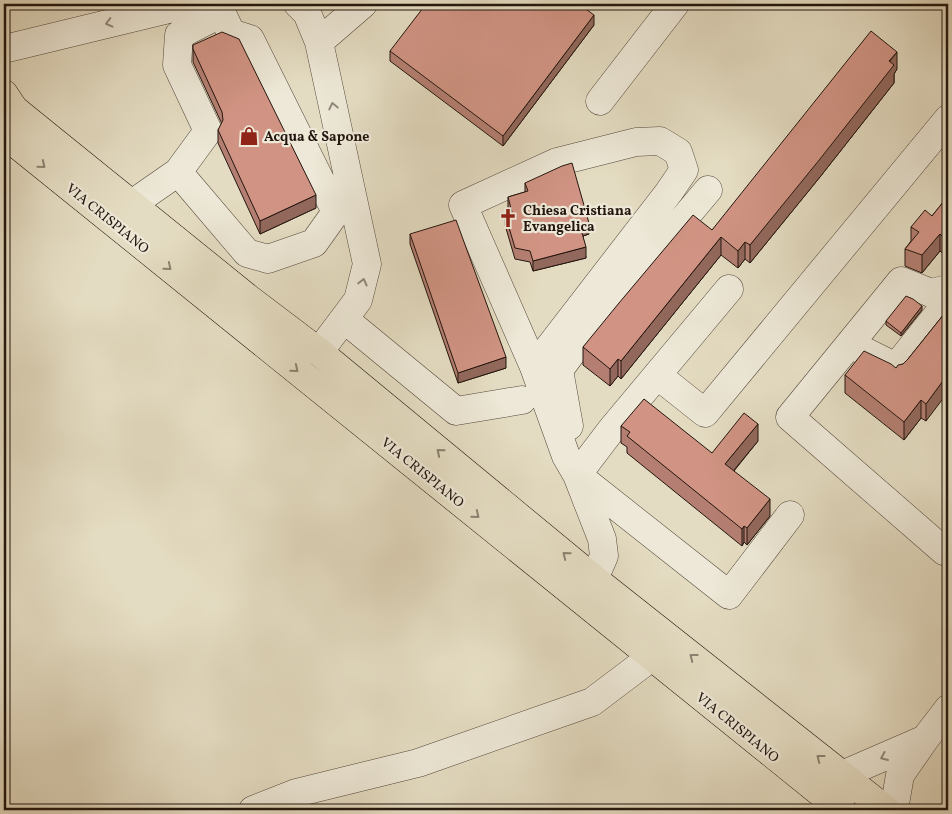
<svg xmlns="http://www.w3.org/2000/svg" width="952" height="814" viewBox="0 0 952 814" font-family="Vollkorn,serif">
  <rect width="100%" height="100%" fill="#e4dcc2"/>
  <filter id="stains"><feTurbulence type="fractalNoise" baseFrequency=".004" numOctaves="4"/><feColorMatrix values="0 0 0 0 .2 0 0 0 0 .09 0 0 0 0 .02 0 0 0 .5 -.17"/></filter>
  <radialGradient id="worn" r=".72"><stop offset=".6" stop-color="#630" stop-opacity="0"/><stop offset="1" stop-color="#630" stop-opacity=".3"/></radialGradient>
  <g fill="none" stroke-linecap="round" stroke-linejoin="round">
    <g stroke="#53473b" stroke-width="29">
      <path id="minor" d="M298 4 307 13 319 42 367 264 358 300 319 352
        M319 42 363 4
        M4 49 190 4
        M600 101 675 4
        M132 204 178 172 247 253 268 259 314 243 336 212 250 39 231 33 224 18H212L179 35 177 65 208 131 178 172
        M729 289 612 429 577 475 729 595 790 515
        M344 319 456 411 522 400
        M850 344 896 367 943 308 948 289 931 293 901 281 790 417 944 551 948 550
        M534 367 669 192 684 170 678 152 660 141 636 142 557 162 463 205 534 367 566 456 577 475 602 539 604 556 594 579
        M657 375 705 413 948 119
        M569 426 559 370 579 343 708 190
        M842 775 925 739
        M253 810 296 793 418 763 592 702 641 665 650 656
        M894 810 900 775 925 739 948 709"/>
    </g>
    <g stroke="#23150e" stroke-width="29">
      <path id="major" d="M4 94 14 109 51 139 249 299 319 352 594 579 842 775 886 810
        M4 134 842 810"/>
    </g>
    <use href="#minor" stroke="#ede8d7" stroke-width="28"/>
    <use href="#major" stroke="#e4dcc2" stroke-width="28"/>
  </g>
  <path fill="#b47f72" stroke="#23150e" d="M594 25 503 146 390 61V51Z
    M193 45 316 208 260 234 218 143V130L222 124 193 62Z
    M897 69 894 74V83L820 177 750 263 745 259 738 268 721 255 621 379 618 376 610 386 583 365V347L712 230Z
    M525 183 589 234 583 236 586 258 533 271 530 262 515 259 505 225V214L509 213 508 208V197L525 192Z
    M948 196V258L940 251 922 273 905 266V249L911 241V227L932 216Z
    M410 234 506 368 458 383 410 244Z
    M948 309 926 421 921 418 904 440 845 393V375L896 368 903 364 908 359Z
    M922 310 901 336 886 325V321Z
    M621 426 712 453 758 441 734 471 770 516 747 545 744 542 742 546 627 453V447L621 443Z"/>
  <path fill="#92685c" stroke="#23150e" d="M594 15V25L503 146V136Z
    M897 52V69L894 74V83L820 177 750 263V245Z
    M316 195V208L260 234V221Z
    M589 223V234L580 237V226Z
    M940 234V251L922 273V255Z
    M721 237V255L621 379V361Z
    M745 242V259L738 268V251Z
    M586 247V258L533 271V261Z
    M922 306V310L901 336V333Z
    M506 357V368L458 383V373Z
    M618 359V376L610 386V369Z
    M948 374V392L926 421V404Z
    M921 400V418L904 440V422Z
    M758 424V441L725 481V464Z
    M770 499V516L747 545V528Z
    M744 526V542L742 546V529Z"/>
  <path fill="#d19484" stroke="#23150e" d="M426 4H579L594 15 503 136 390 51Z
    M871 31 897 52 889 61 894 65 820 159 750 245 745 242 738 251 721 237 621 361 618 359 610 369 583 347 619 303 693 215 712 230Z
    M222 32 239 39 316 195 260 221 218 130 223 120 222 112 193 49V45Z
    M572 163 589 223 580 226 586 247 533 261 530 251 515 248 505 214 512 212 508 197 528 191 525 183 562 166Z
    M948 196V241L940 234 922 255 905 249 919 232 911 227 925 210 932 216Z
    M456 220 506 357 458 373 410 234Z
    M906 296 913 299 922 306 901 333 886 321Z
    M948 309V374L926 404 921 400 904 422 845 375 864 351 891 364 896 368 898 365 903 364 908 359Z
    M644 399 712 453 744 413 758 424 725 464 770 499 747 528 744 526 742 529 627 436 630 432 621 426Z"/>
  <defs><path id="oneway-chevron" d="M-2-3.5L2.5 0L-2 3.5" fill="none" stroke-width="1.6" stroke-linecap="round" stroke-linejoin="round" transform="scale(1.25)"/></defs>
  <g stroke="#92897d">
    <use href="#oneway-chevron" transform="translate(109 23) rotate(166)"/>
    <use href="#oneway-chevron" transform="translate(333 106) rotate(-102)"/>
    <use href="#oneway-chevron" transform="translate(363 282) rotate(-76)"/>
    <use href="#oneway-chevron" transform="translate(884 757) rotate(157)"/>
  </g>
  <g stroke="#8d8271">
    <use href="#oneway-chevron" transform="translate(42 165) rotate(39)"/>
    <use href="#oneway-chevron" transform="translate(168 267) rotate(39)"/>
    <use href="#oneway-chevron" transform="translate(295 369) rotate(39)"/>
    <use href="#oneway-chevron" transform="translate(440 452) rotate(-141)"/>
    <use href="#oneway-chevron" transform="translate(476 515) rotate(39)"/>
    <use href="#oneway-chevron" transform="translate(566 555) rotate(-141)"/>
    <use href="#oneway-chevron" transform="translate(693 657) rotate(-142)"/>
    <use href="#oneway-chevron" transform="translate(820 758) rotate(-142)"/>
  </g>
  <defs>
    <g id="shop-bare" transform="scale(1.5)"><path d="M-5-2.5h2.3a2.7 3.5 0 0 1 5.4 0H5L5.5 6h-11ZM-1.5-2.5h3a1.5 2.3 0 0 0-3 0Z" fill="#8f2418" stroke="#ede8d7" stroke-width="2.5" paint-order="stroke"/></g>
    <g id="church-bare" transform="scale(1.5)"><path d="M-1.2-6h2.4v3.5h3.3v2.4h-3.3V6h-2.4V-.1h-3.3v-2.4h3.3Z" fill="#8f2418" stroke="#ede8d7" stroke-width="2.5" paint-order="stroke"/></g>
  </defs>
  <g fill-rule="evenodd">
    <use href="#shop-bare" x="249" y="136"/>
    <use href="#church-bare" x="508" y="218"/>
  </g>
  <g text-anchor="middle" stroke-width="4.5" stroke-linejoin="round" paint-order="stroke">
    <g font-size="14" font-weight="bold" fill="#23150e" stroke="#ede8d7" text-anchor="start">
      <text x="264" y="141">Acqua &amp; Sapone</text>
      <text x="523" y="215">Chiesa Cristiana<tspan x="523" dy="16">Evangelica</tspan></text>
    </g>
    <g font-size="14" fill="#23150e" stroke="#ede8d7">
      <text transform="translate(108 218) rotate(39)" y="5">VIA CRISPIANO</text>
      <text transform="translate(423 472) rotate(39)" y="5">VIA CRISPIANO</text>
      <text transform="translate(738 727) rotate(39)" y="5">VIA CRISPIANO</text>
    </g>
  </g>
  <rect width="952" height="814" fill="none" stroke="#e4dcc2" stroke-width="20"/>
  <rect x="5" y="5" width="942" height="804" fill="none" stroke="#23150e" stroke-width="2.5"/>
  <rect x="10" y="10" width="932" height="794" fill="none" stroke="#23150e"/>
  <rect width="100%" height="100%" filter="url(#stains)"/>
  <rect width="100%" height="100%" fill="url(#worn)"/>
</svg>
